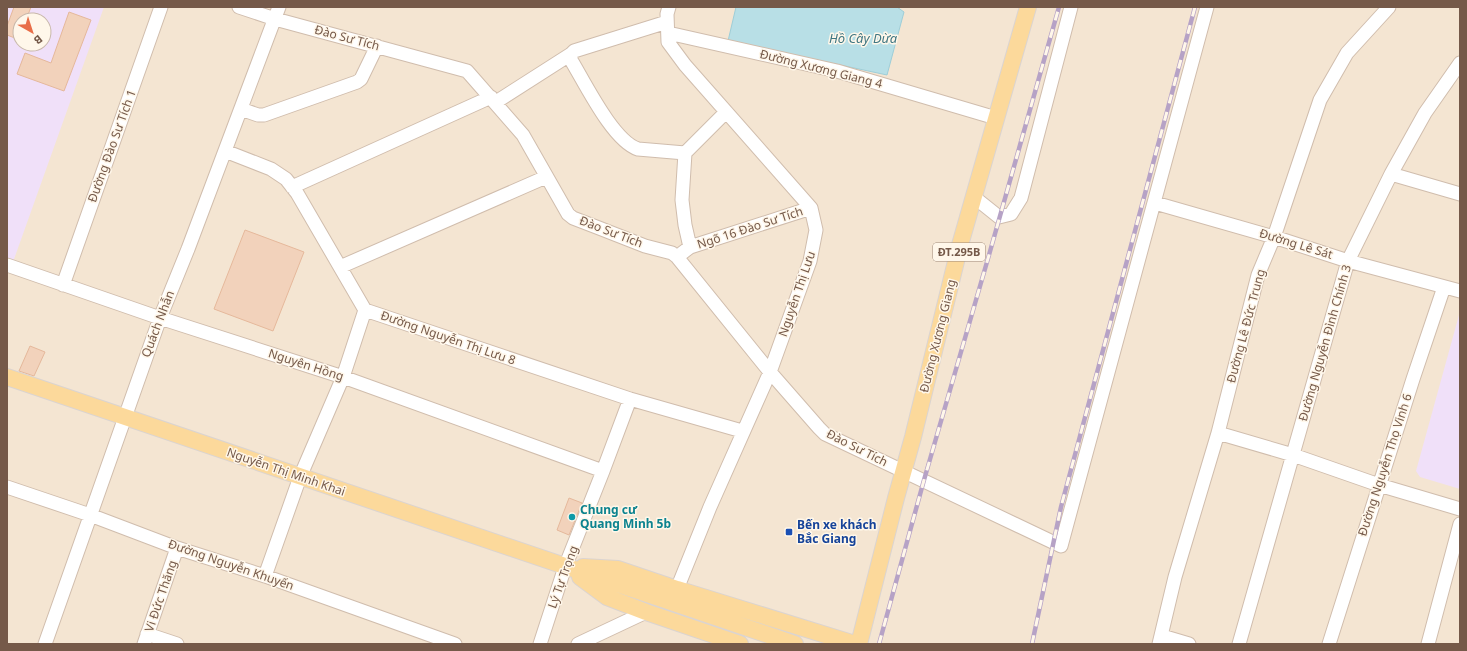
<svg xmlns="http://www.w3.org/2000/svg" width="1467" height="651" viewBox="0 0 1467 651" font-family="'Noto Sans',sans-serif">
  <rect width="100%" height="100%" fill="#fcf3e4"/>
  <path fill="#f4e5d2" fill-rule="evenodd" d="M7 7H1460V644H7ZM20 20H44V44H20Z"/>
  <path fill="#f0e0f9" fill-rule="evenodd" d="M7 7H104L13 262 7 260ZM20 20H44V44H20Z
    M1459 315H1460V489L1420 477 1416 471Z"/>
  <path fill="#b8dfe6" stroke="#9eced8" d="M736 7H897L904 12 887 75 728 41Z"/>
  <path fill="#f2d2bb" stroke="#e5b89b" d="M14 7H31L26 20H20V40L7 35V26Z
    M69 12 91 20 64 91 17 74 25 53 51 63Z
    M245 230 304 252 273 331 214 309Z
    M30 346 45 352 34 376 19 371Z
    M569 498 582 503 569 535 557 530Z"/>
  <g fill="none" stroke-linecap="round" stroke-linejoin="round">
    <g stroke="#d0bdad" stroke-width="15">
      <path id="minor" d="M239 7 275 19 467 71 523 135 568 214 573 218 599 228 645 246 672 253 677 257 770 372 819 428 825 434 1061 546 1207 7
        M669 7 667 14 668 42 685 65 811 208 816 230 810 261 770 372 710 507 677 589
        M667 22 574 51 571 54V60C585 83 613 141 638 149L685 153 726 112
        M668 33 837 71 996 118
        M496 102 571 54
        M241 109 258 115H264L357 82 361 79 377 46
        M225 151 271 169 286 179 297 193 365 310 630 399 742 431
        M685 153 682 200 685 225 690 247
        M1391 174 1460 194
        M292 187 491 97
        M974 197 999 217 1011 214 1021 198 1071 7
        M1155 203 1274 237 1348 261 1460 291
        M677 257 690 247 811 208
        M7 265 160 318 343 377 603 471
        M340 267 546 177
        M63 285 161 7
        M1218 433 1293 455 1379 485 1460 509
        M7 487 90 515 177 548 265 576 455 644
        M265 576 300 477 343 377 365 310
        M147 634 177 644
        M1162 636 1189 644
        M45 644 160 318 188 249 279 7
        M144 644 177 548
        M540 644 565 567 603 471 630 399
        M578 644 646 612
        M1159 644 1175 577 1218 433 1258 275 1274 237 1320 100 1347 53 1389 7
        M1239 644 1348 261 1391 174 1425 113 1460 63
        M1329 644 1413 379 1444 287
        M1428 644 1460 524"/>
    </g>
    <g stroke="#dbd4d0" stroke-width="18">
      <path id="major" d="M7 377 795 644
        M583 567 618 569 677 589 855 644
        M580 577 607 597 646 612 740 644
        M859 644 896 498 913 437 960 245 1028 7"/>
    </g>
    <use href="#minor" stroke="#fff" stroke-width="13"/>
    <use href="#major" stroke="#fcd99b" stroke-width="16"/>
    <g stroke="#b6a2c6" stroke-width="4.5">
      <path id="rail" d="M879 644 924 480 989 255 1059 7
        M1032 644 1061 507 1195 7"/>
    </g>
    <use href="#rail" stroke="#fff7ea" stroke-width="3" stroke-dasharray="9" stroke-linecap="butt"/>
  </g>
  <circle fill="#0f9aa8" stroke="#fff7ea" stroke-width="1.5" cx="572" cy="517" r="4"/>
  <rect fill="#1a4fb4" stroke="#fff7ea" stroke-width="1.5" x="785" y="528" width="8" height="8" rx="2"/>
  <g text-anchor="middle" stroke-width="3" stroke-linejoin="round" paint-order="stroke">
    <rect fill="#fff7ea" stroke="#9e8879" stroke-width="1" x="933" y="243" width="52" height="18" rx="3"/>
    <g font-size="11" font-weight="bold" fill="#755949">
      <text x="959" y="256">ĐT.295B</text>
    </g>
    <g font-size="12" fill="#755949" stroke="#fff7ea">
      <text transform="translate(347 38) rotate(15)" y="4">Đào Sư Tích</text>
      <text transform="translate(821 69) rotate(14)" y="4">Đường Xương Giang 4</text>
      <text transform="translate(112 146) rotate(-70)" y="4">Đường Đào Sư Tích 1</text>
      <text transform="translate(750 228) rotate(-18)" y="4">Ngõ 16 Đào Sư Tích</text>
      <text transform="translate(611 232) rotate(21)" y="4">Đào Sư Tích</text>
      <text transform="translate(1296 244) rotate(17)" y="4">Đường Lê Sát</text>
      <text transform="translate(797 294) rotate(-71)" y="4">Nguyễn Thị Lưu</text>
      <text transform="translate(158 324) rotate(-69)" y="4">Quách Nhẫn</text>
      <text transform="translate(1246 326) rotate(-75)" y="4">Đường Lê Đức Trung</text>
      <text transform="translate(938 336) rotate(-76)" y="4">Đường Xương Giang</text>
      <text transform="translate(448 338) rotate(19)" y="4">Đường Nguyễn Thị Lưu 8</text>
      <text transform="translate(1325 343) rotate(-74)" y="4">Đường Nguyễn Đình Chính 3</text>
      <text transform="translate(306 365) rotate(18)" y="4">Nguyên Hồng</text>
      <text transform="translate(857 448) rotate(27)" y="4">Đào Sư Tích</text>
      <text transform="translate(1385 465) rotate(-72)" y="4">Đường Nguyễn Thọ Vinh 6</text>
      <text transform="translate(286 472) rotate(19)" y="4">Nguyễn Thị Minh Khai</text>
      <text transform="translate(231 565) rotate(19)" y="4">Đường Nguyễn Khuyến</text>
      <text transform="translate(563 577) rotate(-70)" y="4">Lý Tự Trọng</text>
      <text transform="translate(161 596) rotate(-71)" y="4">Vi Đức Thăng</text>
    </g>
    <g font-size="12" font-weight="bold" fill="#0d838f" stroke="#fff7ea" text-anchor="start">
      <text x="580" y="514">Chung cư<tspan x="580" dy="14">Quang Minh 5b</tspan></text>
    </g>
    <g font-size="12" font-weight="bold" fill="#164399" stroke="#fff7ea" text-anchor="start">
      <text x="797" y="529">Bến xe khách<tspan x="797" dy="14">Bắc Giang</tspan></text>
    </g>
    <g font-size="13" font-style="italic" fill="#3f7682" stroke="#fff7ea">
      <text x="863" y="43">Hồ Cây Dừa</text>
    </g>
  </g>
  <rect width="1467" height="651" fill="none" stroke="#755949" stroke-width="16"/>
  <g transform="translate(32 32) rotate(141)"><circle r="19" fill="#fff7ea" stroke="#c8b8aa"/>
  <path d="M0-3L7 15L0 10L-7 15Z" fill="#e86d47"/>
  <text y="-6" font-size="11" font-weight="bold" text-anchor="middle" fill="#755949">B</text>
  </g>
</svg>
